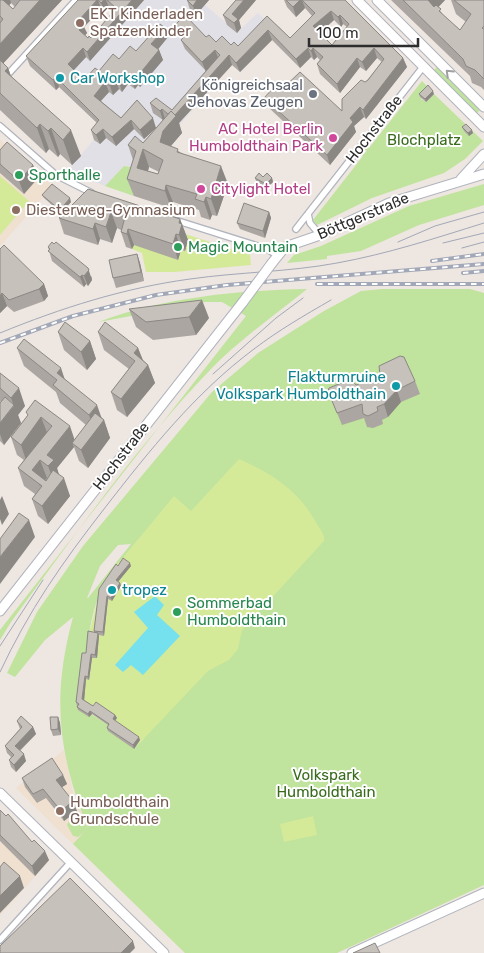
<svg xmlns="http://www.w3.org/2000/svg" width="484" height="953" viewBox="0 0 484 953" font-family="Rubik,sans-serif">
  <rect width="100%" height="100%" fill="#eee6e0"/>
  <path fill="#e1e0e7" d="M130 0H209L205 5 237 32 258 13 271 25 224 73 142 169 124 166 105 186 67 171 103 129 59 87 56 90 30 66 67 25 91 47Z"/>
  <path fill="#efe0d0" d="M0 140 53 186 0 246Z
    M64 750 73 792 88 828 73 844 16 788Z
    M0 813 49 861 0 915Z"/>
  <path fill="#c0e39d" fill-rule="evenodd" d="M437 67 480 110 477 113 434 70Z
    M422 81 429 88 421 99 426 102 434 94 483 141 465 159 444 173 372 198 317 225 313 220 363 156 359 152 361 150 365 153 367 151 363 148 365 145 369 148Z
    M124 166 142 169 134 196 105 186Z
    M484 184V205L419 225 361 251 327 256V259L287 263 294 255 321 246 409 206Z
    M307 289C275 315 239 340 211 369 136 447 74 536 11 622L0 640V630L246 316 222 302H205L99 322C162 298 239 290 307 289Z
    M383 289H470L484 293V885L337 953H185L73 844 84 832 78 837 73 836 67 825 70 819 79 814 88 828C57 752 52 695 73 617L45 640 15 677 7 673 37 612 83 546 212 392 258 353 324 311 361 291ZM211 498 143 740 134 748 108 731 111 727 80 707C84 676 87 621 100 594 118 556 150 529 180 502L191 512ZM131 544 88 598H87L100 566 118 545Z"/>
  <path fill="#d4ea99" d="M0 176 29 201 0 235Z
    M142 220 250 255 251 265 174 272H146L142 253 132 249Z
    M239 459C273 474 299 491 317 524 321 530 325 535 324 541L242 630 238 649 229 660 208 671 134 749 108 731 110 727 92 714 89 717 78 710 80 707 77 705 83 656 87 657 89 634 99 595 97 594 116 566 174 496 191 511Z
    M313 816 317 835 284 842 280 824Z"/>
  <path fill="#75e0ee" d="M155 596 164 605 157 615 180 636 143 675 131 665 123 672 115 665 148 628 134 612Z"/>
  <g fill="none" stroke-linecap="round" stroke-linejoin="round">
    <g stroke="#b0b4bd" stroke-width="8">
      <path id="street" d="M0 83 76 0
        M0 126 56 175 92 193
        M308 214 310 223 320 235
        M175 220 267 249 277 255
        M296 229 423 67
        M0 940 70 863"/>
    </g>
    <g stroke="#b0b4bd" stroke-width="11">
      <path id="secondary" d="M357 0 484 127
        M377 0 484 107
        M461 179 484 154
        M272 263 285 247 320 235 389 203 484 174
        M0 611 243 302
        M0 793 164 953
        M352 953 484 893"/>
    </g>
    <use href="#street" stroke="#fff" stroke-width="5.5"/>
    <use href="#secondary" stroke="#fff" stroke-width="9"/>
    <path stroke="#a2a8b7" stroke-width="1" d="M398 242 435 226 484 212
      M443 243 484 233
      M462 248 484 242
      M0 333C61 308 124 288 190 279 239 272 289 272 337 263 387 254 436 238 484 223
      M213 374 276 318 303 298
      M0 646 43 580
      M0 672C29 610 62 563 104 509 149 451 195 393 254 349 279 330 305 315 331 300"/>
    <g stroke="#a2a8b7" stroke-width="4">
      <path id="rail" d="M432 261 484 254
        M463 273 484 271
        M317 284H484
        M0 343 73 316 156 295 227 285 484 264"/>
    </g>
    <use href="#rail" stroke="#fff" stroke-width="2" stroke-dasharray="5.5" stroke-linecap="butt"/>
    <g stroke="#b0b4bd" stroke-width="11" stroke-linecap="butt">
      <path id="secondary-bridge" d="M243 302 272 263"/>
    </g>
    <use href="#secondary-bridge" stroke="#fff" stroke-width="9"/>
  </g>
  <path fill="#aba6a1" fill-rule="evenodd" d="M0 0H62L3 63 8 68 11 76 81 156 72 165 60 154 58 157 49 149 46 153 0 110ZM11 3 15 7 13 9 9 5Z
    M78 0H144L90 61 86 57 74 70 84 80 119 59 168 37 158 49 159 50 163 60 140 87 138 85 135 89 128 84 122 92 119 89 113 95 109 92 101 101 121 118 137 100 156 128 163 120 153 113 150 103 172 110 206 71 185 49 181 40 183 38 179 34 176 24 216 42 238 46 267 16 290 38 312 16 305 8 296 17 287 7 284 0H345L403 58 407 67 366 119 364 117 354 126 356 132 330 165 268 107 264 98 280 91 342 111 382 62 377 58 366 71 360 67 340 93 320 74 317 64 320 60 317 57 314 60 311 57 300 68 272 40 240 72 232 65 179 123 182 133 171 146 228 184 217 216 212 215 210 220 201 217 199 210 173 202 171 208 134 196 127 179 133 160 128 145 143 143 156 128 144 139 134 129 116 146 106 138 100 144 94 140 91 130 97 123 59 87 56 90 30 66 26 56ZM109 8 113 12 91 38H88L85 35 87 33 84 27 101 9 105 12ZM334 20 341 27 343 24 347 27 332 45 320 33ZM149 167 159 172 158 174 148 171Z
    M187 0H209L196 15 190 10Z
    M236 0H256L239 20 241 28 237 33 227 25 223 15Z
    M391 0H445L438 7 443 15 460 30 466 22 456 14 451 0H484V90L481 87 472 83 470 76Z
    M419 94H434L426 102 420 97Z
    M462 127 473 133 469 136 464 131Z
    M0 150 33 165 38 178 24 194 0 173Z
    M255 178H272L273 182 267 188 256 181Z
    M88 189 180 219 188 240 185 251 181 250 178 260 134 245 132 249 126 247 121 232V230L117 228 112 243 100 239 98 245 64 234 59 218Z
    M42 195 71 202 61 213 44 198Z
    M269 212 271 218 265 238 240 229 237 223Z
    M48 247 92 277V280L88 286 86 284 84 287 52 261Z
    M0 249 44 284 48 296 44 301 14 312 7 306 0 313Z
    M137 254 140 263 144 281 116 288 113 278Z
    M129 309 209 318 196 335 153 340 136 327Z
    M58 332 90 341 96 359 87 370 64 350Z
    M98 332 138 348 143 360 148 365 155 383 127 417 117 410 111 392 129 369 104 350Z
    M17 348 65 379 104 420 110 438 88 468 79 461 74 447 57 468 59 475 70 496 48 524 38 516 32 499 35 494 24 486 18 468 24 460 17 455 11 437 28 415 35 400 75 440 86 425 60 403 56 392 24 366Z
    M0 373 25 406 18 415 21 423 4 445 0 441V403L1 402 0 401Z
    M415 381 420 394 401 402 388 417 382 420 383 424 373 428 367 427 364 418 342 425 328 391 356 385Z
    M118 566H131L118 582 120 583 121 586 112 601 108 599 104 636 99 635 97 658H92L89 680 86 679 84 700 93 706 115 715 117 718 115 721 140 740 134 749 108 731 107 728 108 725 92 714 89 717 78 710 77 707V706L76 702 86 653Z
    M58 717 60 723 61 735 53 736 51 730Z
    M17 721 33 727 36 734 20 751 26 761 16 772 11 767 9 760 11 757 7 753 5 746 20 729Z
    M63 775 67 784 62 787 77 811 64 821 46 798 37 803 25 787 22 778Z
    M0 810 49 860 35 876 0 841Z"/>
  <path fill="#8b8783" d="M0 0H10L11 3 4 12Z
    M40 0H62L0 67V44Z
    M97 0H98L101 9 84 27 87 33 82 39 79 30V20Z
    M104 0H106L109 8 105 12 101 3Z
    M132 0H144L90 61 87 52Z
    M197 0H209L196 15 193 6Z
    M244 0H256L239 20 241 28 237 33 234 23 232 14Z
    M300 0H302L305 8 296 17 293 7Z
    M426 0H445L431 15Z
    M331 11 334 20 317 35 313 26Z
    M340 15 343 24 341 27 338 17Z
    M165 28 168 37 155 53 151 44Z
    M268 30 272 40 240 72 236 63Z
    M83 48 86 57 71 73 68 64Z
    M308 48 311 57 300 68 296 59Z
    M313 48 317 57 314 60 311 51Z
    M374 48 377 58 366 71 362 62Z
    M159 50 163 60 140 87 137 77Z
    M215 50 219 60 206 72 202 62Z
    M229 55 232 65 179 123 182 133 169 148 160 142 163 131 172 117Z
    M357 58 360 67 340 93 337 84Z
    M403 58 407 67 366 119 363 110Z
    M8 68 17 93 5 71Z
    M125 75 128 84 122 92 119 82Z
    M135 76 138 85 135 89 131 80Z
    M56 77 59 87 56 90 53 80Z
    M115 79 119 89 113 95 110 86Z
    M105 82 109 92 97 105 94 96Z
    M433 91 434 94 426 102 425 99Z
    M360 107 364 117 354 126 356 132 330 165 327 155 350 118Z
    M162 109 165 119 163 121 160 111Z
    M153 118 156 128 144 139 140 130Z
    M131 120 134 129 116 146 112 137Z
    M40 124 49 149 46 153 37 128Z
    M51 128 60 154 58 157 48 131Z
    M103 129 106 138 100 144 96 135Z
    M71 130 81 156 72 165 63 140Z
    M472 130 473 133 469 136 468 133Z
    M143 149 149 167 144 185 137 168Z
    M33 165 38 178 24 194 19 181Z
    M221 166 228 184 217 216 211 199Z
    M272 178 273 182 267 188 266 184Z
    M166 185 173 202 171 208 165 191Z
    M206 197 212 215 210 220 204 202Z
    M70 198 71 202 61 213 60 210Z
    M111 212 117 228 112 243 106 227Z
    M269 212 271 218 265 238 263 231Z
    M180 219 188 240 185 251 179 235V223Z
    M95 223 100 239 98 245 93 229Z
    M128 229 134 245 132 249 127 234Z
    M176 234 181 250 178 260 173 244Z
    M137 254 140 263 144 281 141 272Z
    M88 268 92 280 88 286 84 276Z
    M82 275 86 284 84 287 80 277Z
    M44 284 48 296 44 301 39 289Z
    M2 293 7 306 0 313V296Z
    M202 300 209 318 196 335 189 317Z
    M90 341 96 359 87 370 81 352Z
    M138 348 145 366 134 353Z
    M148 365 155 383 127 417 121 399Z
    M61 368 67 386 57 373Z
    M19 388 25 406 18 415 21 423 4 445 0 434V423L14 406 11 398Z
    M397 390 401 402 388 417 384 404Z
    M97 405 103 422 104 420 110 438 88 468 81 450 95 431 89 415Z
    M41 417 48 435 27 463 21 445Z
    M70 426 76 444 72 443 74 447 57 468 60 478 55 484 48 466 47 455Z
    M40 460 47 478 40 486 32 470Z
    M64 478 70 496 48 524 42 506Z
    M2 496 9 514 2 525 0 519V500Z
    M29 520 35 537 0 584V557Z
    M130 563 131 566 117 583 116 580Z
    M120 583 121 586 112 601 111 598Z
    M107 596 108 599 104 636 103 632Z
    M98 633 99 636 97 658 95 655Z
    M91 654 92 658 89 680 88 677Z
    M85 676 86 679 84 702 82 699Z
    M90 711 92 714 89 717 88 714Z
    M115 715 117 718 114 722 113 719Z
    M58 717 60 723 61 735 58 729Z
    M33 727 36 734 17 753 15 746Z
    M139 737 140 740 134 749 133 745Z
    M24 754 26 761 16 772 14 765Z
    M63 775 67 784 59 789 56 780Z
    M73 801 77 811 64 821 61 811Z
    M45 851 49 860 35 876 32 866Z
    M20 876 24 888 0 913V896Z
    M133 941 135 948 130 953H121Z"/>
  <path fill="#c7c1bb" stroke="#8b8783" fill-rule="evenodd" d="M0 0H3L13 9 20 0H40L0 44V23L3 19 0 16Z
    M78 0H97L79 20 83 24 79 30 88 38 89 36 91 38 116 8 107 0H132L87 52 83 48 68 64 84 80 95 68 99 71 113 54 119 59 130 46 136 51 160 24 165 28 151 44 159 50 137 77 135 76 131 80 125 75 119 82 115 79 110 86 105 82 94 96 121 118 137 100 153 118 140 130 131 120 112 137 103 129 96 135 91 130 99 120 56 77 53 80 26 56Z
    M98 0H104L101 3Z
    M187 0H197L193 6Z
    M236 0H244L232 14 238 19 234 23 223 15Z
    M286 0H300L293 7Z
    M302 0H345L403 58 363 110 360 107 350 118 353 122 327 155 264 98 275 86 280 91 300 72 342 111V99L361 80 365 82 368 80 384 59 374 48 362 62 357 58 337 84 317 64 323 57 313 48 311 51 308 48 296 59 268 30 236 63 229 55 175 115 171 111 168 114 162 109 160 111 150 103 156 98 172 110 220 55 215 50 202 62 181 40 186 35 176 24 185 15 206 37 209 35 216 42 222 36 231 45 234 42 238 46 267 16 290 38 315 13ZM331 11 338 17 340 15 349 24 332 45 313 26Z
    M403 0H428L434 7 436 5 441 9 439 11 460 30 471 14 454 0H484V26L482 28 484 29V79L475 70 466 66 463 59Z
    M0 60 8 68 5 71 71 130 63 140 51 128 48 131 40 124 37 128 0 93Z
    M428 85 433 91 425 99 419 94Z
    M171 111 176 116 163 131 160 142 178 149 177 152 221 166 211 199 206 197 204 202 195 199 197 194 166 185 165 191 127 179 136 151 128 145 135 136 143 143ZM143 149 163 160 158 174 137 168Z
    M466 124 472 130 468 133 462 127Z
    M7 142 33 165 19 181 0 164V150Z
    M259 173 263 177 267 173 272 178 266 184 255 178Z
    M52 184 70 198 60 210 42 195Z
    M88 189 180 219 179 223 182 224 179 235 176 234 173 244 128 229 127 234 121 232 125 217 111 212 106 227 95 223 93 229 59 218Z
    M244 203 269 212 263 231 237 223Z
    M52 242 54 244 56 242 88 268 89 270 84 276 82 275 80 277 48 251 50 249 48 247Z
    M4 245 44 284 39 289 9 300 2 293 0 296V249Z
    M137 254 141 272 113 278 109 260Z
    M202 300 189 317 146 322 129 309Z
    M65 322 90 341 81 352 58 332Z
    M105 322 138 348 134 353 148 365 121 399 111 392 135 361 98 332Z
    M24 339 61 368 57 373 97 405 89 415 53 385 57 380 17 348Z
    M400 356 404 357 415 381 397 390 384 404 377 407 378 411 368 416 363 414 362 404 337 413 328 391 329 388 351 379 356 385 380 375 379 366Z
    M0 373 19 388 11 398 0 388Z
    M5 397 14 405 0 423V403Z
    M35 400 70 426 47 455 54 460 48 466 40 460 32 470 46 481 53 470 64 478 42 506 32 499 42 486 18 468 52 426 41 417 21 445 11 437 28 415 26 412Z
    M95 413 104 420 81 450 72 443Z
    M19 513 29 520 0 557V539Z
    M123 558 130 563 116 580 120 583 111 598 107 596 103 632 94 631 99 589 116 564 118 566Z
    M88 631 98 633 95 655 91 654 88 677 85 676 82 699 93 706 96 702 115 715 113 719 139 737 133 745 107 728 109 724 90 711 88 714 77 707 79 704 76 702 82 653H86Z
    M21 716 33 727 15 746 24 754 14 765 9 760 14 755 5 746 22 727 17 721Z
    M50 717H58V729L51 730Z
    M52 758 63 775 56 780 73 801 61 811 43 789 33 794 22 778Z
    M0 810 6 816 8 814 32 842 34 840 45 851 32 866 0 835Z
    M4 862 20 876 0 896V867Z
    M70 878 133 941 121 953H0V946Z
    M375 943 380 953H353Z"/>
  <defs><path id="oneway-chevron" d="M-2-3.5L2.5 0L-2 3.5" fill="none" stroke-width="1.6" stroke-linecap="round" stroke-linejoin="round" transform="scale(1.25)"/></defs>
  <use stroke="#a0a0a0" href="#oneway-chevron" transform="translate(449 73) rotate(-136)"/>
  <g fill="#8d6e63" stroke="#fff" stroke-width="2">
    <circle cx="80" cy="23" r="5"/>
    <circle cx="16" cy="210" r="5"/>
    <circle cx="60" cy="811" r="5"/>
  </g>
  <g fill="#0f9aa8" stroke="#fff" stroke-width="2">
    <circle cx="60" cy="78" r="5"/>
    <circle cx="396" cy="386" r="5"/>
    <circle cx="112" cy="590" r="5"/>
  </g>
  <circle fill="#6b7280" stroke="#fff" stroke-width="2" cx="313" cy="94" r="5"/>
  <g fill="#d1479c" stroke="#fff" stroke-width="2">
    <circle cx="333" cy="138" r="5"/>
    <circle cx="201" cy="189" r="5"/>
  </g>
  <g fill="#2e9e5b" stroke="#fff" stroke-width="2">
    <circle cx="19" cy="175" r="5"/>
    <circle cx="178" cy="247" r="5"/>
    <circle cx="177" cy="612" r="5"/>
  </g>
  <g text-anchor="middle" stroke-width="4" stroke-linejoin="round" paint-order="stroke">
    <g font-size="15" fill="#785e54" stroke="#fff" text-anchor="start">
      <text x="90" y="19">EKT Kinderladen<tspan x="90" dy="17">Spatzenkinder</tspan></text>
      <text x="26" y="215">Diesterweg-Gymnasium</text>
      <text x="70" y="807">Humboldthain<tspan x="70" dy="17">Grundschule</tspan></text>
    </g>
    <g font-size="15" fill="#0d838f" stroke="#fff" text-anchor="start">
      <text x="70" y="83">Car Workshop</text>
      <text x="386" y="382" text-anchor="end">Flakturmruine<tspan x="386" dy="17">Volkspark Humboldthain</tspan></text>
      <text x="122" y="595">tropez</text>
    </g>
    <g font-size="15" fill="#5b616d" stroke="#fff" text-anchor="end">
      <text x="303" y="90">Königreichsaal<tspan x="303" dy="17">Jehovas Zeugen</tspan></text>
    </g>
    <g font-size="15" fill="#b23c85" stroke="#fff" text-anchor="end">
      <text x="323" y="134">AC Hotel Berlin<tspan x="323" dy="17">Humboldthain Park</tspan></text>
      <text x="211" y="194" text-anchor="start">Citylight Hotel</text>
    </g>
    <g font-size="15" fill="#2d2d2d" stroke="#fff">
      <text transform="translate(374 129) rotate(-52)" y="5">Hochstraße</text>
      <text transform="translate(363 216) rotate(-23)" y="5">Böttgerstraße</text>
      <text transform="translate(121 456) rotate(-52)" y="5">Hochstraße</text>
    </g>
    <g font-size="15" fill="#386b1c" stroke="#fff">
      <text x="424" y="145">Blochplatz</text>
      <text x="326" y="780">Volkspark<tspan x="326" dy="17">Humboldthain</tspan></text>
    </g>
    <g font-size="15" fill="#27864d" stroke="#fff" text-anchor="start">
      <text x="29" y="180">Sporthalle</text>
      <text x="188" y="252">Magic Mountain</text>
      <text x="187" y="608">Sommerbad<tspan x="187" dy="17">Humboldthain</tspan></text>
    </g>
  </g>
  <path d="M309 38v8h109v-8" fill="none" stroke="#2d2d2d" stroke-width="2.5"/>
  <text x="316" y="38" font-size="15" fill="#2d2d2d" stroke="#ffffff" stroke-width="4" paint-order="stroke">100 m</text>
</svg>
